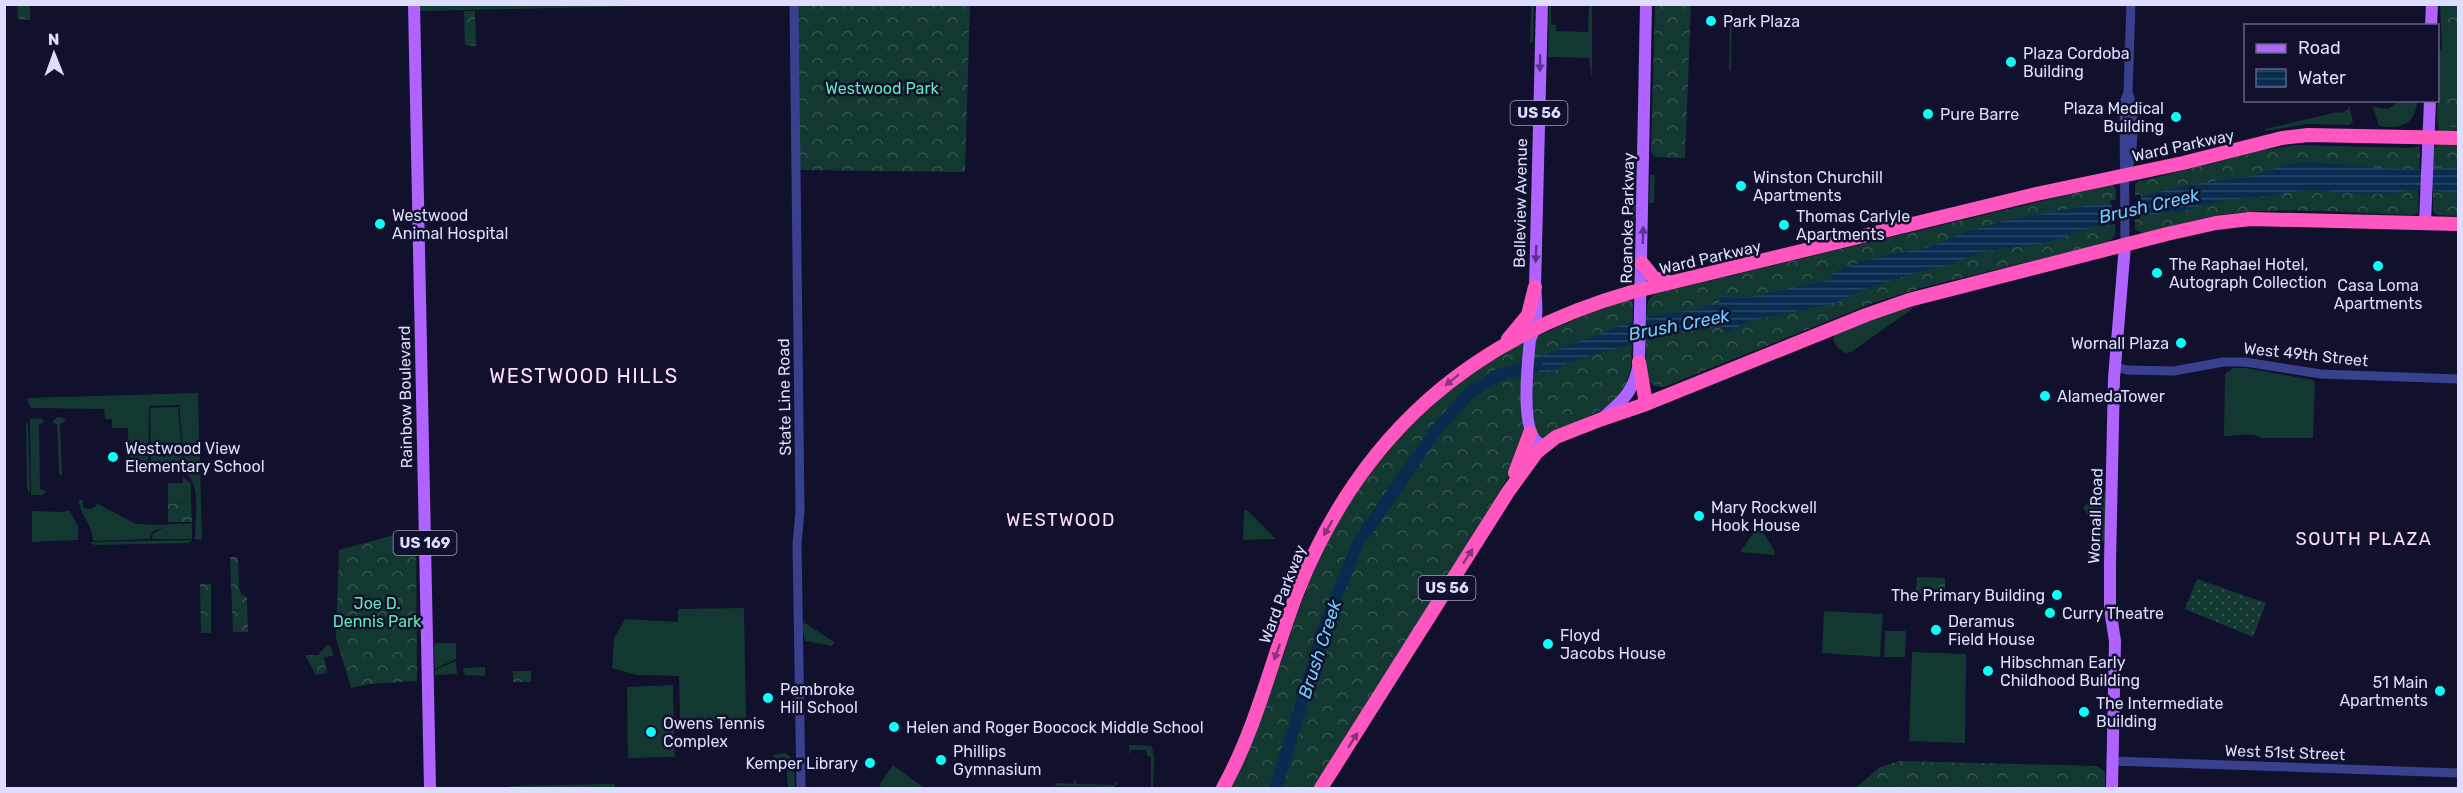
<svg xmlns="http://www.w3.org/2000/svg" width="2463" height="793" viewBox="0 0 2463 793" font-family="Rubik,sans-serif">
  <defs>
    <pattern id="forest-crowns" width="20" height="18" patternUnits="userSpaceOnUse" patternTransform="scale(1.5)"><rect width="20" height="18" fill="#133831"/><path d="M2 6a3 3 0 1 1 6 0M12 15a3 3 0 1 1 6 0" fill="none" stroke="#355450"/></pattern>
    <pattern id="garden-dots" width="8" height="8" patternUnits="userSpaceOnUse" patternTransform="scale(1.5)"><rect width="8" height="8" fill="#133831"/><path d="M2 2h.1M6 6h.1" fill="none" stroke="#355450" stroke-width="1.8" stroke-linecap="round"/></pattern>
    <pattern id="water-rules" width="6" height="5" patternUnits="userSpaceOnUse" patternTransform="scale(1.5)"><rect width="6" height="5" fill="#082b4f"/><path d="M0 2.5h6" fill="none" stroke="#2b4969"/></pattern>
  </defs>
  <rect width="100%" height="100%" fill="#11102d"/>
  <path fill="#133831" d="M647 4V6L420 11 419 5Z
    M1531 5H1534L1533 42 1530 44Z
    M1549 5H1551V24L1556 25V31L1588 32 1589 5H1592V79L1589 58 1548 57Z
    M2440 5H2458V130L2442 132 2439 130 2437 122 2439 51 2442 48Z
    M1730 11H1732L1731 71H1729Z
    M2399 101H2417C2416 124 2400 130 2379 126L2373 107 2388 109Z
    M2349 105 2353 121 2350 125 2307 124 2266 131 2265 129 2338 112 2342 113 2348 109Z
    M1634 171H1637L1636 217 1632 219Z
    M1650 175H1655L1654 203H1649Z
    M1914 305 1911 310 1851 352 1845 353 1837 347 1833 339 1836 332Z
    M2233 368H2246L2313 380 2315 383 2313 438H2261C2250 431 2236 437 2224 436L2225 374Z
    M198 393 202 540 195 539C195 518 202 486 185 472L179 405 149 406 148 464 139 471H129L128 428H112V419H105L104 409 33 408 30 407 27 398Z
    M178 407 182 453 151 454 150 408Z
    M57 417 63 418 66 421 60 424 62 475H59L57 424 52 423Z
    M41 418 44 422 39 425 40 489 46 491 43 495H31L30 419Z
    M28 421 30 491 29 493 27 488 26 426Z
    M183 477 191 484V503L168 504V483H183Z
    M2105 490V538L2103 541 2100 540 2083 507Z
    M79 499 83 501V506L85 509H91L98 504 136 524 167 525 152 532 150 539 93 541C92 522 79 515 79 499Z
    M69 510 78 526V540L32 542V511L63 512Z
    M1244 510H1247L1276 539 1243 540Z
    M192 523V539H152L153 534 168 524Z
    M1759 525 1775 552 1774 555 1740 552Z
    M192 540 189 543 95 545 89 542Z
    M744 608 746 720 680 721 679 676 636 675 612 668 614 638 625 619 678 622V609Z
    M1824 611 1883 614 1880 657 1822 653Z
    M805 623 834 642 832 646 805 641 802 624Z
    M1885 631H1906L1905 657H1884Z
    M434 643H456V659L435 669Z
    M1912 652 1966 654 1965 743 1909 741Z
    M456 661 457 674 435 675V670Z
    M485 667V676L465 675 463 668Z
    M673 685 675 757 628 758 627 687Z
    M1129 745 1152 746 1154 759 1153 788H1151V757L1147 756 1146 750H1131L1129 755Z
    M786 753 794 760 795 788H788L786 764 773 765V755Z
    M893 765 924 788H884L879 785Z
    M1075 779 1077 784 1114 785 1116 780 1117 784 1114 787 1055 786 1056 783 1074 784Z"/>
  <path fill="url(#forest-crowns)" d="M17 5H30V20L18 19Z
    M797 5H970L965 172 800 170Z
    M1655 5H1691L1685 158 1655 157 1651 152Z
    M2450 7H2458V42L2447 40 2448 9Z
    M464 11H475L476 46 465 45Z
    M2449 91H2458V127L2447 126 2445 124 2446 92Z
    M2439 143H2458V216L2437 215 2433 211V149Z
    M2295 145 2413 148 2420 146 2418 213 2413 215C2356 214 2295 207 2237 213 2205 216 2174 226 2142 233L2135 230V185L2140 179 2142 181 2259 151Z
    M2113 184 2116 190 2115 235 2109 242 1921 288 1873 303 1664 387 1655 386 1649 381C1645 366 1644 318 1648 303 1650 297 1653 295 1658 293Z
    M1627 300 1632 301 1633 306 1631 369 1624 389 1613 403 1602 410 1549 435 1510 474 1432 603 1313 788H1231C1268 718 1284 639 1316 567 1358 472 1429 392 1521 342 1528 338 1536 337 1542 334 1573 321 1594 309 1627 300Z
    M182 453 183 463 151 464V454Z
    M191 503 192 522H168V504Z
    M409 531 416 536 417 681 370 684 351 688 336 638 339 550Z
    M230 557H238L239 588 242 595 247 597 248 632H233Z
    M1917 577 1945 578V596L1916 595Z
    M200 584H211V633H201Z
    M328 644 332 649 333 656 324 657 327 673 316 675 305 655H318Z
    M513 671H531V682H513Z
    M1900 761 2097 766 2105 772V788H1856L1880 767Z
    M615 784V788H511L510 786Z"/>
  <path fill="url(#garden-dots)" d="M2197 579 2266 603 2253 637 2185 609Z"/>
  <path fill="url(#water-rules)" d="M2307 162C2357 165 2409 174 2458 167V193L2417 189 2387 194 2343 193 2312 189 2259 197 2222 200 2179 212 2143 215 2100 224 2046 243 1985 251 1947 266 1918 272 1867 288 1836 303 1748 321 1728 332 1721 326 1704 328 1703 333 1702 329 1696 328 1596 354 1568 363 1544 375 1543 373 1528 368 1541 356 1644 317 1701 309 1707 307 1708 304 1717 306 1722 296 1746 298 1822 282 1831 279 1833 273 1846 267 1877 257 1930 247 1969 231 2003 221 2086 206 2106 205 2183 186 2253 176 2284 165Z"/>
  <path fill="#11102d" d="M2141 194 2138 213 2140 218 2110 225 2112 205 2109 201Z"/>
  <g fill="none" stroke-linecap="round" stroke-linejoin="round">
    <path stroke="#082b4f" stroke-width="12" d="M1276 788 1325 625 1358 543 1434 433 1470 392 1499 375 1537 365"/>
    <path stroke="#39418f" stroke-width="9" d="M794 4 800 511 797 544 801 788
      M2126 174C2134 153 2136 113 2128 92
      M2125 245 2124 103 2128 92 2131 4
      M2115 367 2127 370 2174 371 2223 362H2245L2321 374 2458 379
      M2111 761 2458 773"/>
    <path stroke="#af63ff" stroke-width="12" d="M414 4 430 788
      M1542 4 1535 287C1537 306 1538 323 1530 340 1528 361 1518 441 1544 445
      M2431 26 2432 4
      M2425 223 2430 100
      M1605 416C1625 399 1635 389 1639 362L1646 4
      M2112 788 2115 641 2110 609V562L2114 378 2125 245"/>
    <path stroke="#ff57bf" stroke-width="14" d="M1642 263 1654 278 1669 282
      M1508 339 1528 315 1535 287
      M1639 362 1646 404
      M1515 473 1530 433
      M1223 788C1257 727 1272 658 1297 593 1359 436 1470 338 1632 292L2032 195 2183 163 2282 138 2308 135 2458 138
      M1321 788 1508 492 1537 452 1556 437 1602 419 1646 404 1866 315 1909 300 2167 234 2216 223 2250 219 2458 224"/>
  </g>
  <defs><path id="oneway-solid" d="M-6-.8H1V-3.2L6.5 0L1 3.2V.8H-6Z" transform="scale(1.5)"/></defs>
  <g fill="#58358c">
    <use href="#oneway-solid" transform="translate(1540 63) rotate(91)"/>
    <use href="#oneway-solid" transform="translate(1643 235) rotate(-88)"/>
    <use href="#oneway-solid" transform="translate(1536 254) rotate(92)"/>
  </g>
  <g fill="#883476">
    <use href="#oneway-solid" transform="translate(1452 380) rotate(141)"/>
    <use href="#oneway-solid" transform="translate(1328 528) rotate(120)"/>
    <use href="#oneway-solid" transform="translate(1468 556) rotate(-57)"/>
    <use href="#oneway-solid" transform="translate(1277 652) rotate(110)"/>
    <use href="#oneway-solid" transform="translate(1353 740) rotate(-57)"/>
  </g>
  <g fill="#08fff6" stroke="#11102d" stroke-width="2">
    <circle cx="1711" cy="21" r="6"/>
    <circle cx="2011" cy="62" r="6"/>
    <circle cx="1928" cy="114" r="6"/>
    <circle cx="2176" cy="117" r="6"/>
    <circle cx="1741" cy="186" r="6"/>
    <circle cx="380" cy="224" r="6"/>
    <circle cx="1784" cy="225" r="6"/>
    <circle cx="2378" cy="266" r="6"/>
    <circle cx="2157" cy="273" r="6"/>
    <circle cx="2181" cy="343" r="6"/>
    <circle cx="2045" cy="396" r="6"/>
    <circle cx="113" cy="457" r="6"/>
    <circle cx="1699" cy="516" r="6"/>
    <circle cx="2057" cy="595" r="6"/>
    <circle cx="2050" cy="613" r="6"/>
    <circle cx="1936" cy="630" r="6"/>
    <circle cx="1548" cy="644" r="6"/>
    <circle cx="1988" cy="671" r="6"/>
    <circle cx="2440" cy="691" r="6"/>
    <circle cx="768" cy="698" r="6"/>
    <circle cx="2084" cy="712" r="6"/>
    <circle cx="894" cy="727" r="6"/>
    <circle cx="651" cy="732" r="6"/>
    <circle cx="941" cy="760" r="6"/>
    <circle cx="870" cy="763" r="6"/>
  </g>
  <g text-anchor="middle" stroke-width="5" stroke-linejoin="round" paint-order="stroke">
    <g fill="#11102d" stroke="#9fa0c0" stroke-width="1.5">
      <rect x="1510.5" y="101" width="57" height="24" rx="4.5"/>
      <rect x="393.5" y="531" width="63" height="24" rx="4.5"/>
      <rect x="1418.5" y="576" width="57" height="24" rx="4.5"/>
    </g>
    <g font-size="15" font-weight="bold" fill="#dcddff">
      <text x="1539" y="118">US 56</text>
      <text x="425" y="548">US 169</text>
      <text x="1447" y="593">US 56</text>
    </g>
    <g font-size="16" fill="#dcddff" stroke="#11102d" text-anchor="start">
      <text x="1723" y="27">Park Plaza</text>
      <text x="2023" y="59">Plaza Cordoba<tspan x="2023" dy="18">Building</tspan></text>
      <text x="2164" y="114" text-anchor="end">Plaza Medical<tspan x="2164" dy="18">Building</tspan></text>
      <text x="1940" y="120">Pure Barre</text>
      <text x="1753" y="183">Winston Churchill<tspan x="1753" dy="18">Apartments</tspan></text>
      <text x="392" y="221">Westwood<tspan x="392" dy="18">Animal Hospital</tspan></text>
      <text x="1796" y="222">Thomas Carlyle<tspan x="1796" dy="18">Apartments</tspan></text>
      <text x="2169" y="270">The Raphael Hotel,<tspan x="2169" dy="18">Autograph Collection</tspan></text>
      <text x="2378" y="291" text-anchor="middle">Casa Loma<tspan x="2378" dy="18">Apartments</tspan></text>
      <text x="2169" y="349" text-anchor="end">Wornall Plaza</text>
      <text x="2057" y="402">AlamedaTower</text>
      <text x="125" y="454">Westwood View<tspan x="125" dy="18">Elementary School</tspan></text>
      <text x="1711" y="513">Mary Rockwell<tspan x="1711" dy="18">Hook House</tspan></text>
      <text x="2045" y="601" text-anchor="end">The Primary Building</text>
      <text x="2062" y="619">Curry Theatre</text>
      <text x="1948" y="627">Deramus<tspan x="1948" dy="18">Field House</tspan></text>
      <text x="1560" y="641">Floyd<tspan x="1560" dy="18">Jacobs House</tspan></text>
      <text x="2000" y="668">Hibschman Early<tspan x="2000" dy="18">Childhood Building</tspan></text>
      <text x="2428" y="688" text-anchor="end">51 Main<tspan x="2428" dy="18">Apartments</tspan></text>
      <text x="780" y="695">Pembroke<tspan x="780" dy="18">Hill School</tspan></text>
      <text x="2096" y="709">The Intermediate<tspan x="2096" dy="18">Building</tspan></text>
      <text x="663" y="729">Owens Tennis<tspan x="663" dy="18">Complex</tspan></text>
      <text x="906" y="733">Helen and Roger Boocock Middle School</text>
      <text x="953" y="757">Phillips<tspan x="953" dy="18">Gymnasium</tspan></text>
      <text x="858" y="769" text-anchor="end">Kemper Library</text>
    </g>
    <g font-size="16" fill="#60e8b3" stroke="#11102d">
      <text x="882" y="94">Westwood Park</text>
      <text x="377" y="609">Joe D.<tspan x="377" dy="18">Dennis Park</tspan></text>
    </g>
    <g font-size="16" fill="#dcddff" stroke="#11102d">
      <text transform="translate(2183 145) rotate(-12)" y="6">Ward Parkway</text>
      <text transform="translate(1520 203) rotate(-89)" y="6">Belleview Avenue</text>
      <text transform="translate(1627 218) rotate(-89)" y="6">Roanoke Parkway</text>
      <text transform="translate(1710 257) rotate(-13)" y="6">Ward Parkway</text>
      <text transform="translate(2306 354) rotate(6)" y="6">West 49th Street</text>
      <text transform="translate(405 397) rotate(-91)" y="6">Rainbow Boulevard</text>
      <text transform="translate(784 397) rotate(-91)" y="6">State Line Road</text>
      <text transform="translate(2095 516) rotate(-88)" y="6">Wornall Road</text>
      <text transform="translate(1282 594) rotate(-69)" y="6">Ward Parkway</text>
      <text transform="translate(2285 752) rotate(2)" y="6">West 51st Street</text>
    </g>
    <g font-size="18" font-style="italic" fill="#6acfff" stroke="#11102d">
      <text transform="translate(2149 206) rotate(-13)" y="6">Brush Creek</text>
      <text transform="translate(1679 325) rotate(-11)" y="6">Brush Creek</text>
      <text transform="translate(1320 649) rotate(-72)" y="6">Brush Creek</text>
    </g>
    <g font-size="18" letter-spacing="1.5" fill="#ffdef8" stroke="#11102d">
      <text x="1061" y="526">WESTWOOD</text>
      <text x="2364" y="545">SOUTH PLAZA</text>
    </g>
    <g font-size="20" letter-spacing="1.5" fill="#ffdef8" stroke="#11102d">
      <text x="584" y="383">WESTWOOD HILLS</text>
    </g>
  </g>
  <rect width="2463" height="793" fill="none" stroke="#dcddff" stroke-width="12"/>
  <rect x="2244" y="24" width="195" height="78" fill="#11102d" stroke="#626281" stroke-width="1.5"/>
  <rect x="2256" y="44" width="30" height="9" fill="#af63ff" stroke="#626281" stroke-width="1.5"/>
  <text x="2298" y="54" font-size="18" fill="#dcddff">Road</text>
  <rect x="2256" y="69" width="30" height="18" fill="url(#water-rules)" stroke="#626281" stroke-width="1.5"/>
  <text x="2298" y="84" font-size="18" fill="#dcddff">Water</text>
  <g transform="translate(54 54) rotate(359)" stroke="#11102d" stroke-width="4.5" paint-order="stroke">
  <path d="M0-4.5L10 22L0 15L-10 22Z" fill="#dcddff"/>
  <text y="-9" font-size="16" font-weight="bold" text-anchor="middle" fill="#dcddff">N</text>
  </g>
</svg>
